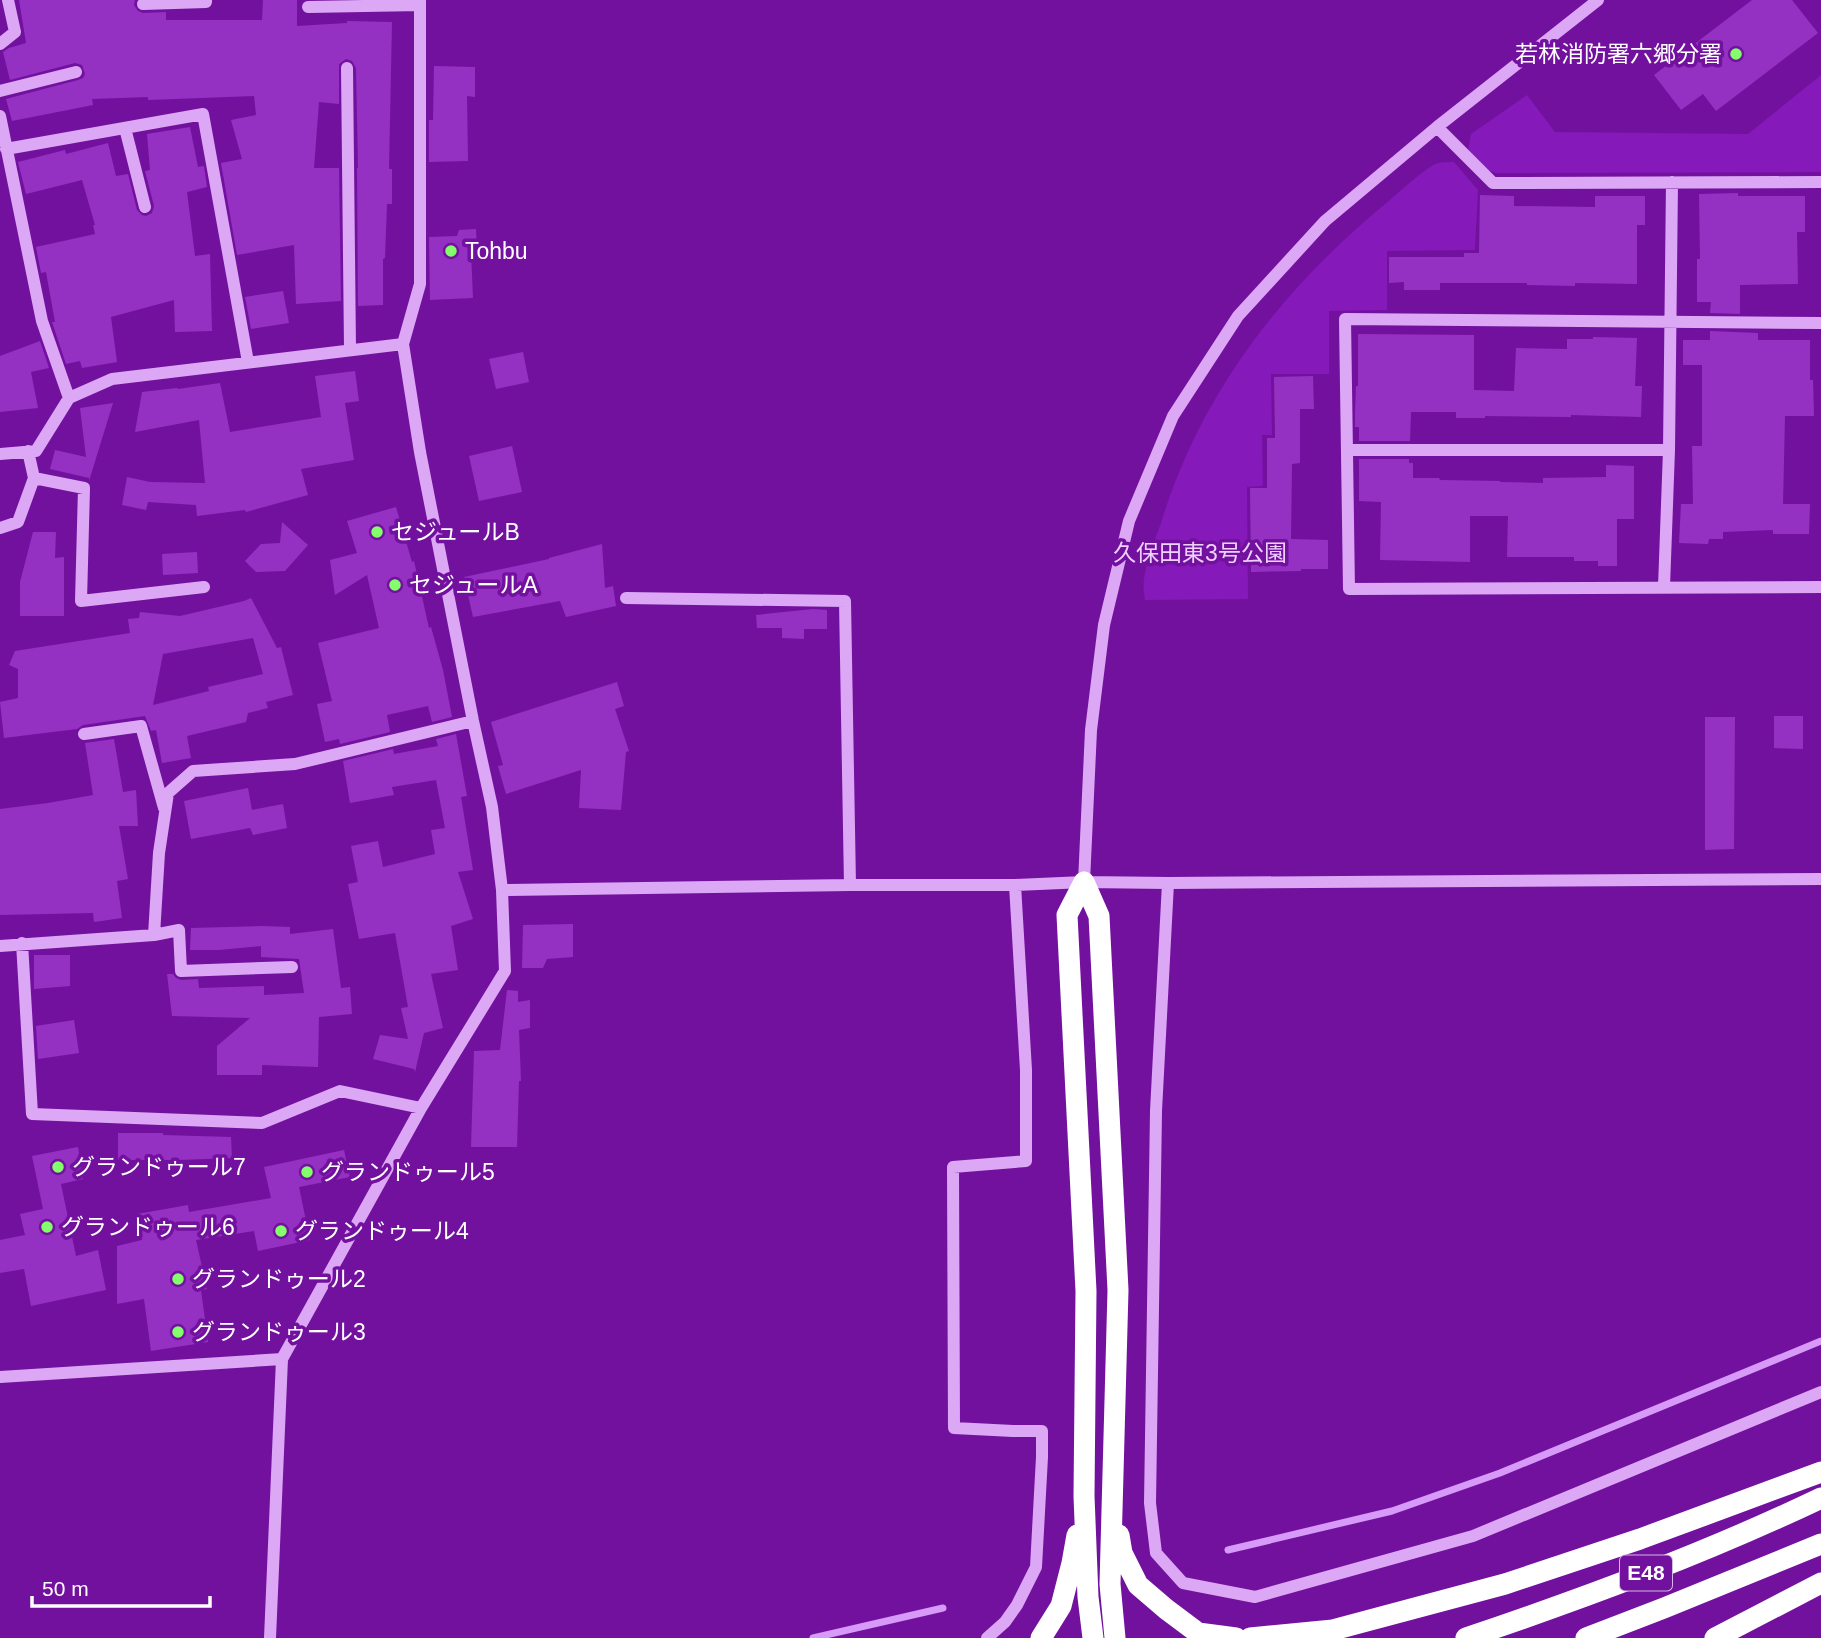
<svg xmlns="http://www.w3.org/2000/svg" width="1821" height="1638" viewBox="0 0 1821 1638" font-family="Helvetica,'Noto Sans JP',sans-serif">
  <rect width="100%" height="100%" fill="#73119f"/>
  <path fill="#8519b9" d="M1821 75V172L1496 173 1479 167 1468 151 1471 134 1527 95 1555 132 1748 134Z
    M1454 162 1478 190 1475 250 1387 251V310L1329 311V374H1271L1272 435H1262L1263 486 1247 487 1248 599 1145 600C1144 594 1143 586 1144 579 1146 562 1155 540 1161 523 1200 395 1281 290 1384 205 1394 197 1428 165 1438 163 1443 162 1449 162 1454 162Z"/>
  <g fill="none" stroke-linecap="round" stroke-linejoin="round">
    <path stroke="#d89af8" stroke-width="7" d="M1228 1550 1392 1511 1500 1473 1821 1341
      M813 1638 943 1608"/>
  </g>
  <path fill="#9431c3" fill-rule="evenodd" d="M19 0H135L134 5 138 11 143 13 166 12V20H262L263 0H297V26L347 23V21L392 22 389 169H392V204H387L385 258 383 259V305L358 306 357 168H358L356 68 352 61 346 59 339 64V104L319 102 314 168H339L341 301 296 304 294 245 237 255 221 163 242 159 231 120 256 115 254 96 148 100V97L92 99 93 105 12 121 6 99 78 80 83 78 85 74 82 65 75 63 10 80 3 52 9 48 26 43Z
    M1752 0H1792L1818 33 1716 111 1703 94 1681 110 1654 75Z
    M434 66 475 67V97L467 96 468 161 429 162V120H433Z
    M190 127 198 167 204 166 207 187 187 192 195 256 210 254 212 331 175 332 174 300 111 317 117 362 82 368 80 361 66 364 52 322H55L46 272 41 273 36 247 95 234 93 225H95L82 180 26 194 18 162 65 150 66 154 108 143 116 176 128 174 137 210 142 215 146 216 152 213 154 206 145 171 150 170 147 134Z
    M1738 193V196H1805V232H1797L1798 284 1740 285V314L1710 313 1711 302H1697V259H1700L1699 194Z
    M1480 195 1514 196V206L1595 207V196H1645V225H1637V284L1575 283V286L1527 285V283H1440V290H1404V282L1389 283V257H1464V253H1479Z
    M476 229 477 251 471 252 473 298 430 300 429 237 457 236 459 230Z
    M283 291 289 323 251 329 245 297Z
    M1710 331 1758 333V340H1810V380H1813L1814 416H1785L1783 504H1810L1809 534H1773V530L1723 532V539H1709L1708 544 1679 543 1681 504H1693L1692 446H1702V365H1683V340H1710Z
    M1358 334 1474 335V390L1514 391 1516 348 1567 349V339H1593V337L1637 338 1635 386H1642L1641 417 1571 415V417L1485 416V418H1456V412H1411L1410 441H1359V427H1355V413L1356 386H1358Z
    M40 341 49 368 31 372 38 408 0 412V356Z
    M523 352 529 382 496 389 489 359Z
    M355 371 359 401 345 403 354 460 301 469 308 495 246 512 245 510 197 516 196 505 148 502 146 510 122 505 127 477 150 482 205 483 199 420 135 432 142 392 177 388 178 389 220 383 230 432 321 417 315 376Z
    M1313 376 1314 409H1300V463L1292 464 1291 539 1328 540V569H1301V571L1251 572 1250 488H1267V438H1275L1274 377Z
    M113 403 89 481V478L50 469 55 450 86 457 80 408Z
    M512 446 522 492 479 501 469 456Z
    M1359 459H1409V463H1413V478H1439L1440 480 1500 481V482L1543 483V478L1606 477V465L1634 466V519H1617V566H1598V561H1574V557H1507L1508 516H1470V562L1380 560 1381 502 1359 501Z
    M396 507 412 562 414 561 429 628 431 627 443 670 452 717 432 722 428 706 387 715 390 732 340 744 339 739 325 742 317 704 332 701 318 643 379 628 367 575 335 595 330 560 357 553 347 521Z
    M282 522 308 545 285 571 256 572 245 561 261 544 280 543Z
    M33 532H56L55 558 64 557V616H20V582Z
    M602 544 605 588 613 586 616 606 566 617 560 601 473 617 464 577 549 559V558Z
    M197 552 198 573 163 575 162 554Z
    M251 598 277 648 281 647 293 695 266 702 268 708 248 713 246 722 187 736 191 758 162 763 156 730 151 731 145 716 83 725 77 729 4 738 0 702 18 698V669L9 665 15 651 130 633 128 619 139 618 140 612 180 616 244 601ZM253 638 263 674 208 687 209 691 153 705 163 654Z
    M813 609 827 610V629H804V639L782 638V628H757L756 615Z
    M617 682 624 706 615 709 629 751 626 752 621 810 579 808 581 770 506 794 498 766 503 765 491 722Z
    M1774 716H1803V749L1774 748Z
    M1705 717H1735L1734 849 1705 850Z
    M456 734 467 796 461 797 473 870 458 872 473 919 451 926 458 970 431 974 443 1028 424 1033 415 1072 414 1069 373 1059 380 1035 408 1039 401 1008 408 1007 395 933 359 939 348 884 358 882 351 846 378 841 383 867 435 854 431 830 445 828 436 780 392 787 394 795 350 803 343 761 393 749 394 754 438 746 436 739Z
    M114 739 123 792 136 790 138 826H119L128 879 117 881 122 918 94 922 93 913 0 915V809L48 803 93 795 85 743Z
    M248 788 252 810 283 804 287 828 253 835 250 828 191 839 184 801Z
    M573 924V957L547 959 543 968H522L523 925Z
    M262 926 290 927V934L333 929 341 988 350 987 352 1014 319 1017 318 1067 262 1065V1075H217V1046L250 1018 172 1016 167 974H173L176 978 181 980 198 979 199 988 264 986V995L304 993 299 959 261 957V946L219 950H190L191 928Z
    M34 955H70V986L34 989Z
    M507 990 518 991V1002L530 1000V1028L519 1030 521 1081H519L517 1147H471L474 1051 500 1050Z
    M74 1020 79 1053 38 1059 36 1026Z
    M118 1133H163V1135L231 1137 232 1158 178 1160H118Z
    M78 1147 83 1179 61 1184 76 1256 98 1250 106 1290 31 1306 24 1269 0 1273V1240L25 1235 20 1214 43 1209 32 1156Z
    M344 1150 350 1177 299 1187 310 1240 258 1251 254 1231 196 1240 207 1289 201 1290 208 1342 151 1351 144 1299 117 1304V1246L142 1240 137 1214 188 1205 189 1212 271 1198 264 1167Z"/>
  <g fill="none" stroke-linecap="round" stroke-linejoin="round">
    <path stroke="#dca8f5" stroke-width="12" d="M143 4 206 2V0
      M308 7 420 5
      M0 44 15 32 8 0
      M347 68 350 349
      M0 91 76 72
      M0 116 42 321 69 398 36 451 0 454
      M1437 127 1493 183 1821 182
      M125 128 145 207
      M6 149 203 114 248 362
      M1821 323 1345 319 1349 589 1821 587
      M69 398 112 379 403 344
      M1348 450H1669
      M28 451 34 478 84 488 81 601 204 587
      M0 528 18 522 34 478
      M1664 587 1669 450 1672 182
      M626 598 845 601 850 885
      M84 734 141 726 164 808
      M1084 882 1091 730 1104 625 1129 521 1173 416 1238 316 1325 221 1437 127 1598 0
      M1168 883 1156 1111 1150 1503 1156 1553 1183 1583 1255 1597 1473 1536 1821 1392
      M502 890 850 885H1015L1084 882 1168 883 1821 879
      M154 935 179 930 181 971 292 967
      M22 943 32 1114 262 1123 340 1091 421 1108
      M0 946 154 935 159 853 168 793 193 771 295 764 473 721
      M0 1377 282 1359
      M270 1638 282 1359 421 1108 505 971 502 890 492 807 473 721 420 452 403 344 420 284V0
      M987 1638 1005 1622 1017 1605 1036 1567 1042 1457V1431H1013L954 1428 953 1167 1026 1161V1070L1015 885"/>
    <path stroke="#fff" stroke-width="21" d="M1084 882 1067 915 1086 1291 1084 1496 1088 1597 1093 1638
      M1084 882 1099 916 1118 1290 1110 1584 1115 1638
      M1119 1535 1122 1553 1138 1585 1166 1609 1198 1633 1236 1638
      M1041 1638 1061 1606 1072 1563 1077 1535
      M1250 1638 1333 1630 1505 1584 1640 1539 1821 1472
      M1466 1638C1587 1597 1706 1553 1821 1498
      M1586 1638 1664 1608 1821 1544
      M1715 1638 1821 1583"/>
  </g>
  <g fill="#84ff6c" stroke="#73119f" stroke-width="2.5">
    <circle cx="1736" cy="54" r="7"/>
    <circle cx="451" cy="251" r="7"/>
    <circle cx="377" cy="532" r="7"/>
    <circle cx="395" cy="585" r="7"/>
    <circle cx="58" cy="1167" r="7"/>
    <circle cx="307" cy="1172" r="7"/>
    <circle cx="47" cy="1227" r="7"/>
    <circle cx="281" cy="1231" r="7"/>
    <circle cx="178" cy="1279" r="7"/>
    <circle cx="178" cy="1332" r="7"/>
  </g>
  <g text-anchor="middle" stroke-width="7" stroke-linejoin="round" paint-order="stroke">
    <rect fill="#73119f" stroke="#d5b8e2" stroke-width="2" x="1620" y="1555.5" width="52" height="35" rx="5"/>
    <g font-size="21" font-weight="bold" fill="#fff">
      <text x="1646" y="1580">E48</text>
    </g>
    <g font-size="23" fill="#fff" stroke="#73119f" text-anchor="start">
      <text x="1722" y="62" text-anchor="end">若林消防署六郷分署</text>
      <text x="465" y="259">Tohbu</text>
      <text x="391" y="540">セジュールB</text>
      <text x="409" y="593">セジュールA</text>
      <text x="72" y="1175">グランドゥール7</text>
      <text x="321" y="1180">グランドゥール5</text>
      <text x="61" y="1235">グランドゥール6</text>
      <text x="295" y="1239">グランドゥール4</text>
      <text x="192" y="1287">グランドゥール2</text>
      <text x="192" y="1340">グランドゥール3</text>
    </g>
    <g font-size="23" fill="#efd1fe" stroke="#73119f">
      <text x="1200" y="561">久保田東3号公園</text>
    </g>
  </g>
  <path d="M32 1596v10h178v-10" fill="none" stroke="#ffffff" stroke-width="3.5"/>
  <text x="42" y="1596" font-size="21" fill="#ffffff" stroke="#73119f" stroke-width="5" paint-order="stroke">50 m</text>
</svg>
